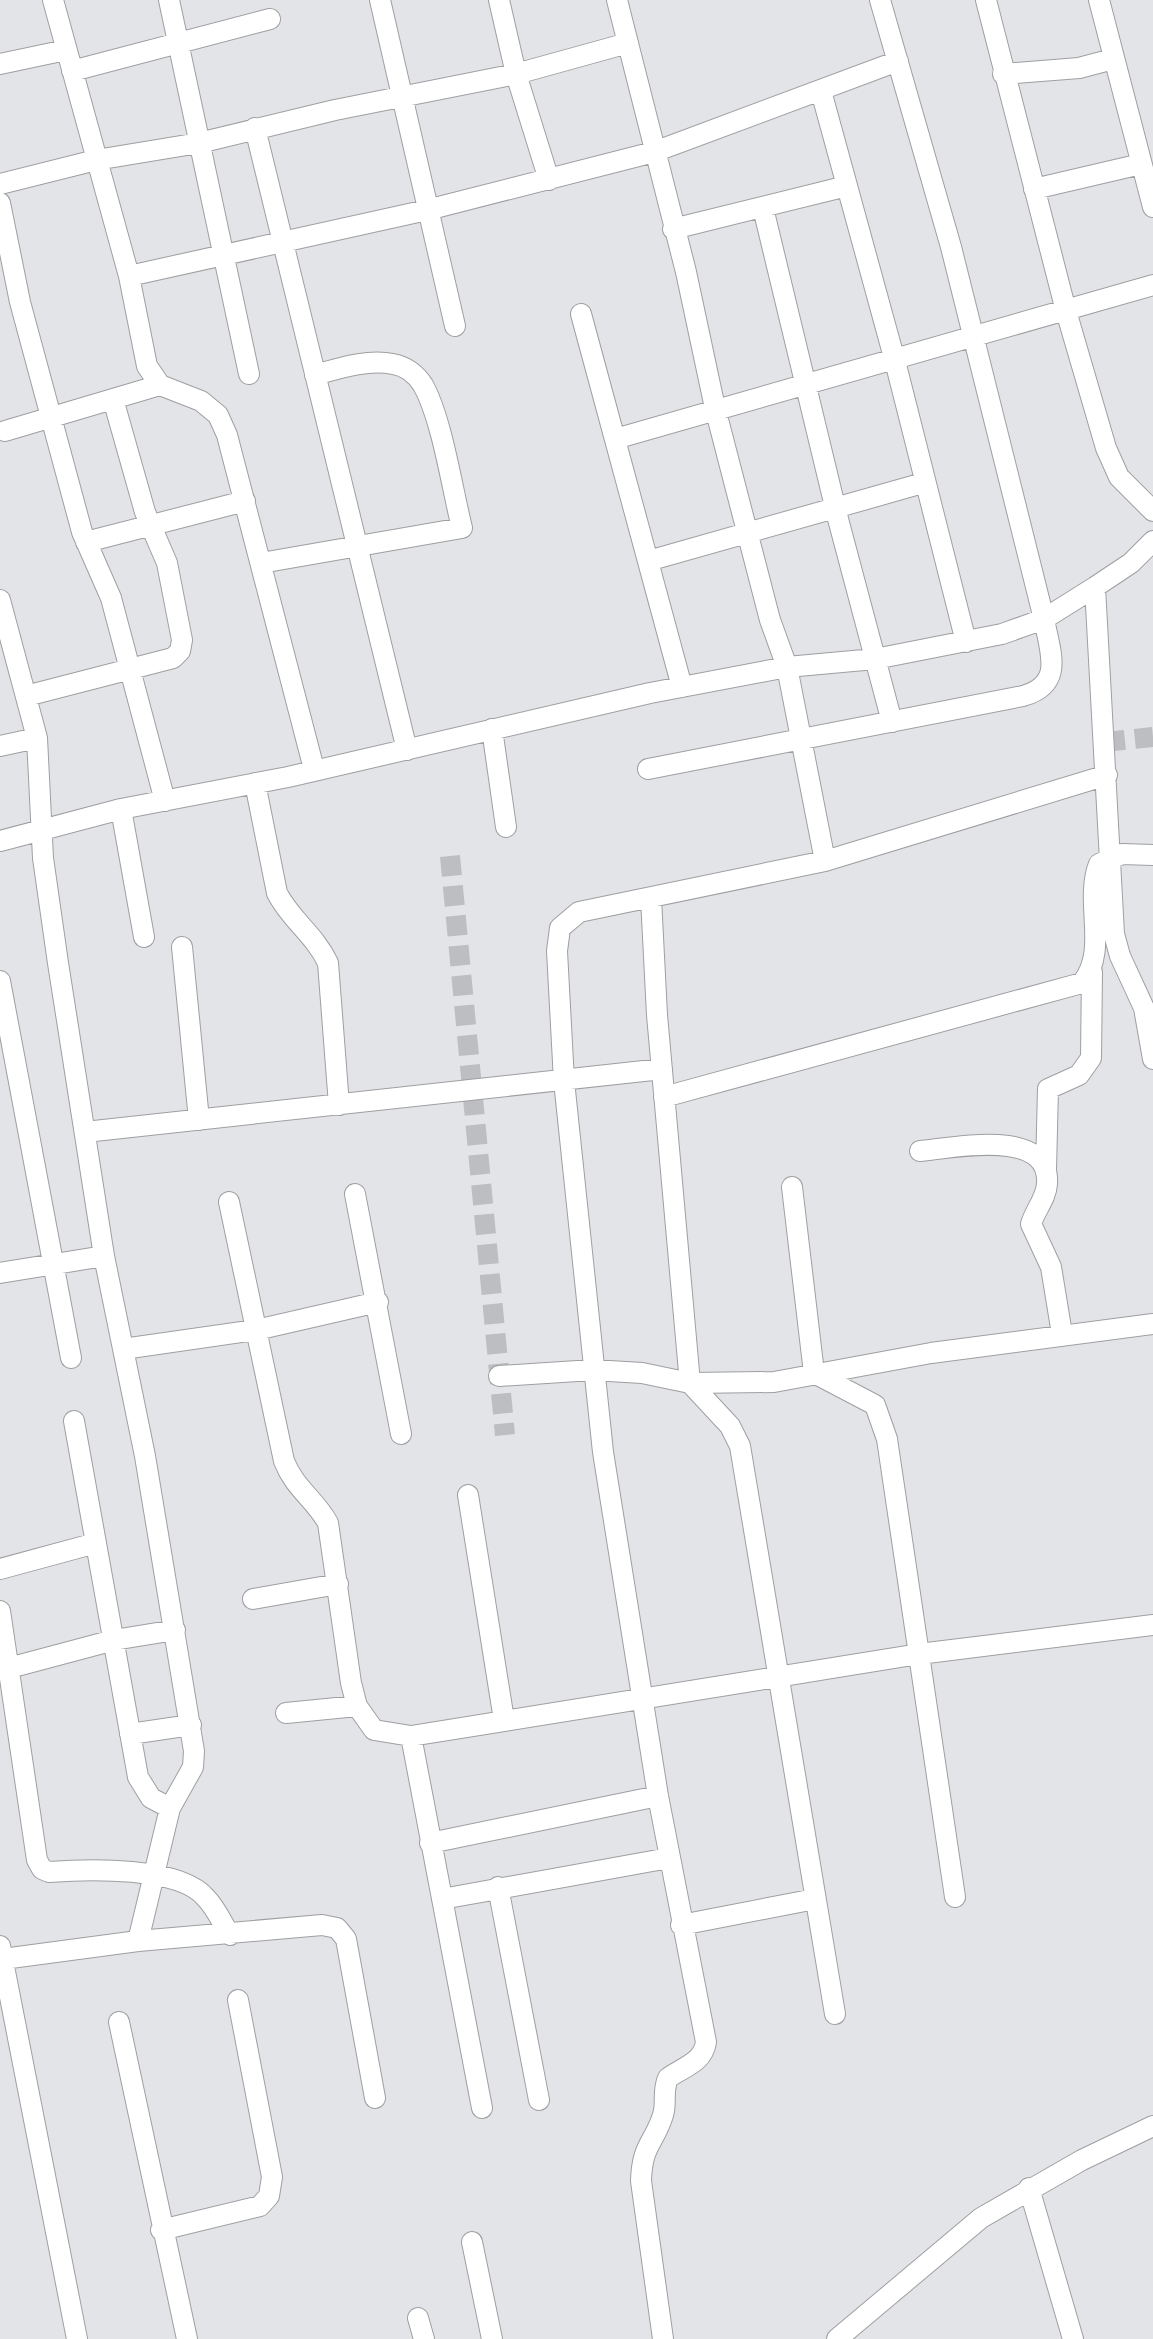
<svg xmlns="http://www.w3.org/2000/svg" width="1153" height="2339" viewBox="0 0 1153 2339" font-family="'Space Grotesk',sans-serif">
  <rect width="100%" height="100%" fill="#e3e4e7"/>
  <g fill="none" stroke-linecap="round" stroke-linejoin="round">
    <path stroke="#bdbec1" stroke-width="20" stroke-dasharray="20 10" stroke-linecap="butt" d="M1105 742 1153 737
      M450 856 505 1435"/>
    <g stroke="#9f9fa2" stroke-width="22">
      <path id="minor" d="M53 0 129 276 147 366 160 385 201 401 218 415 227 435 314 769
        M169 0 249 374
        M380 0 455 326
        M499 0 516 74 549 180
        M617 0 686 272 715 408 770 620 787 667 825 861
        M986 0 1066 311 1106 448 1119 477 1153 511
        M1099 0 1153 207
        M0 64 66 50
        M72 71 270 19
        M1003 74 1079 68 1113 59
        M821 91 895 361 966 642
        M255 128 407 750
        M0 184 96 160 199 143 335 110 516 74 628 43
        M1034 189 1141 164
        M0 203 20 302 82 532 111 598 165 801
        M763 208 838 519 892 722
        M673 229 847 186
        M129 276 427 210 654 152 898 61
        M581 314 682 687
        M5 431 160 385
        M615 439 1153 285
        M86 542 245 501
        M648 561 923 483
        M261 563 462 528C452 488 442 419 423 385 416 374 405 366 393 364 367 359 340 368 315 375
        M1095 587 1114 934 1120 956 1144 1008 1153 1059
        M0 600 37 738 43 858 58 963 104 1256 145 1456 194 1751 193 1767 170 1808 138 1941
        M26 696 173 658 180 651 182 640 167 563 145 512 113 399
        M492 729 506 827
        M0 746 37 738
        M648 769 1023 696C1065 684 1050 652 1044 619L951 247 880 0
        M255 783 277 893C290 919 315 935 328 963L339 1105
        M121 809 144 937
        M0 841 121 809 288 777 650 693 787 667 875 659 1002 634 1044 619 1095 587 1131 563 1153 541
        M651 898 657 1015 690 1383 730 1426 740 1446 835 2014
        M182 947 199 1120
        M0 981 71 1358
        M664 1097 1082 983C1109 950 1084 902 1099 864L1122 854 1153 855
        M85 1132 662 1069
        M920 1151C953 1148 1051 1127 1047 1184 1046 1199 1035 1210 1031 1224L1051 1267 1062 1334
        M1046 1169 1048 1089 1079 1075 1091 1058 1092 972
        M792 1187 814 1373 875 1405 887 1439 955 1897
        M355 1194 401 1434
        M229 1202 284 1461C295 1489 314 1498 328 1523L351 1683 357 1706 374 1730 411 1736 919 1654 1153 1625
        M0 1273 104 1256
        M123 1349 256 1330 378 1302
        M499 1376 593 1370 642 1373 690 1383 774 1382 931 1353 1153 1324
        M74 1421 138 1777 151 1798 170 1808
        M468 1495 504 1720
        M0 1569 96 1543
        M253 1599 338 1584
        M0 1611 37 1860 42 1869 49 1872C87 1869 180 1866 206 1898 216 1908 222 1923 230 1935
        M9 1668 114 1640 175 1630
        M286 1713 357 1706
        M130 1734 191 1725
        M411 1736 482 2108
        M430 1843 658 1796
        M498 1887 539 2100
        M442 1899 669 1858
        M681 1925 815 1899
        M0 1946 77 2339
        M3 1959 138 1941 322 1925 337 1928 346 1939 375 2098
        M119 2022 187 2339
        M1029 2188 1073 2339
        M161 2230 260 2206 269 2196 272 2177 238 2000
        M472 2242 492 2339
        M418 2318 424 2339
        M663 2339 641 2181C642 2144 654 2144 663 2115 667 2102 662 2092 668 2078 683 2067 703 2063 706 2042L658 1796 603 1452 564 1081 557 951 560 928 579 912 825 861 1107 775
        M837 2339 981 2218 1082 2160 1153 2126"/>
    </g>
    <use href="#minor" stroke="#fff" stroke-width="20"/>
  </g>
</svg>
